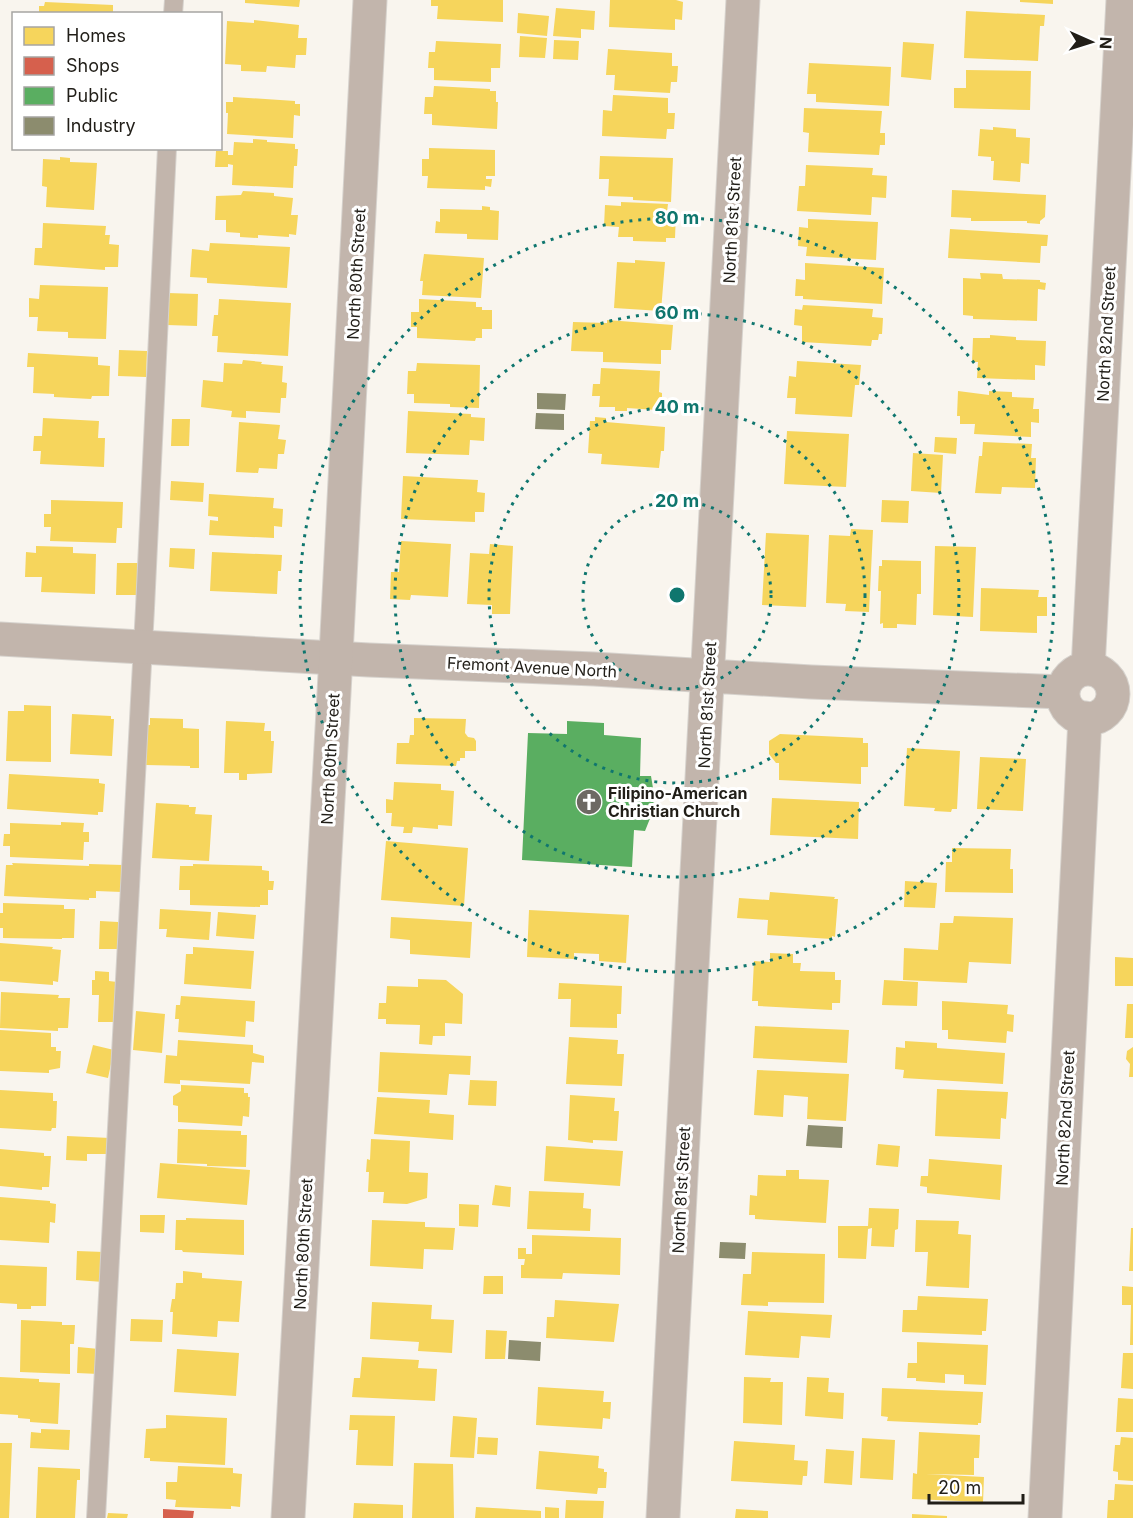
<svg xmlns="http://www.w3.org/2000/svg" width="1133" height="1518" viewBox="0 0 1133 1518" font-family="Inter,sans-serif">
  <rect width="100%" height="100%" fill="#f9f5ee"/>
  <path fill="#f6d55c" d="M245 0H300L299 7 245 3Z
    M431 0H503V22L437 19 438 6H431Z
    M610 0H676L683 2 682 20 675 19V30L609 27Z
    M1020 0H1053V4L1020 2Z
    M45 2 113 5V14H39V6H44Z
    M556 8 595 11 594 30 581 29V38L553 36Z
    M966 11 1045 15 1044 26H1040L1038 61 964 58Z
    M518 13 549 16 547 36 517 33Z
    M254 20 299 25 298 38H307L306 55H296L295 68 267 66 266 72 241 71V65L225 64 227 21 254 23Z
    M520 36 547 38 545 58 519 57Z
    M554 40 579 41 578 60 553 59Z
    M436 41 501 44 500 68H491V82L434 80V68H428L429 52H435Z
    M903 42 934 44 931 80 901 77Z
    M608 49 672 53V66H678L677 82H671L670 93 614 90 615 75H606Z
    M809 63 891 67 889 106 816 102V94H807Z
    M966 70 1031 71 1030 110 954 108V88H966Z
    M434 86 490 89V91H496V102H498L497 129 432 125V114H424L425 97H433Z
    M613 95 668 98V113H675L674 129H667L666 139 602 136 603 110 612 111Z
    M233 97 295 101V104H300V116L294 115 293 138 227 134 228 113H226V102H233Z
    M804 108 882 111 880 133H885V145H880L879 155 808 152 809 133 803 132Z
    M993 127 1016 129V137L1030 138 1029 164 1021 163 1020 182 993 180 994 161H991V157L978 156 980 129 993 130Z
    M253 139 267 140V142L295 144V149H298L297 166H294L293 188 232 185 233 165 228 164V167H215L216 151H228V155H233L234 142 253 143Z
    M429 148 495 150V176H486V179H492L491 187 485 186V190L427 188 428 176H422V159H429Z
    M600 156 673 158 671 202 633 200V197L608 196 609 179H599Z
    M60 157 70 158V162L97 163 94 210 46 207 47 187 42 186 43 159 60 160Z
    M806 165 873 168 872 175 887 176 886 198 872 197 871 215 797 211 799 186H805Z
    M952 190 1046 195 1045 217 1040 221V224L1027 223V221H971V218L951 217Z
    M243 191 274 193V196L293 198 291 215H298L296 235 289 234V237L258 235V238L240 237V233L226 232V220H215L216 196 241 195Z
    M621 202 668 204 667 212 676 213 675 238H666V242L633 241V237H618L619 227 604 226 605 205 621 206Z
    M482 206 490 207V210L499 211 498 240 467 239V234L435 233 436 221 440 222V209L482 210Z
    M808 219 878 222 876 260 806 256 807 247 798 246 799 227 808 228Z
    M43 223 106 226 105 235H110L109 244 119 245 118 267H105V270L34 265 35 248H42Z
    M950 229 1048 235 1047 246H1041L1040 263 948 258Z
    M210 243 290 247 287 288 207 283V278L190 277 192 249 209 251Z
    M424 254 484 258 481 298 422 295 423 281H420Z
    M635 260 665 262 661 311 614 308 617 262 635 263Z
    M805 263 884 268 882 304 803 299V296H795L796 279 805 280Z
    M980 273 1002 274 1003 279 1040 280V282L1046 283 1045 290 1038 289 1037 321 973 319V316L963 315V278L981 279Z
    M40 285 108 287 106 339 68 338V332L37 331 38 317H29V298L39 299Z
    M168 293 198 294 197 326 167 325Z
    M219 299 291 303 288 356 217 352 218 336H212L214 315H218Z
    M419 299 476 302V307H482V310H492V329H482V338H476L475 341 417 338V327H411V312H419Z
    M803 305 873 309 872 317 883 318 882 334H879L878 340H872L871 346 802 342V326L794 325 795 309 802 310Z
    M607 320 673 325 671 350H661V364L603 362V352L571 351 573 322 607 323Z
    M990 335 1016 337V340L1046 341 1045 366 1035 365V380L977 378 978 362H972L973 338H990Z
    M119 350 147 351 146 377 118 376Z
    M28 353 98 357V365L110 366 109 396H92L91 399 54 397V394L33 393 34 367H27Z
    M243 360 262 362 261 364 283 366 282 382 287 383 286 398H281L280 413 246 411V418L231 417 232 411 201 407 203 380 223 382 224 363 242 364Z
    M797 361 861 365 859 385H855L852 417 795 414 796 398H787L789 376 796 377Z
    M417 363 480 365 479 408 450 407V404L414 403V394H407L408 371H416Z
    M601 368 660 371 659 392 662 393V407L657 406V410L627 408V411H615V407H599L600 396H592L593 384H600Z
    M958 391 989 395V391L1012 392V397L1034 398 1033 409H1039V423L1031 422V437L974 434 975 424H960V416H957Z
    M408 411 471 414V417L485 418 484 441 470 440 469 455 406 453Z
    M595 417 606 418V422L665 427 664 451H661L659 468 601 464 602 454 588 453 590 421H595Z
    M43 418 99 421 98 438H105L104 467 40 464 41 451H33L34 436H42Z
    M172 419H190L189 446H171Z
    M239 422 280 425 278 439 286 440 284 454H278L277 469 259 468 258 473 236 472Z
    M787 431 849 434 846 487 784 484Z
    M935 437 957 438 956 454 934 452Z
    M983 442 1032 444 1031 458H1036L1035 488 1002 487 1001 494 975 493 979 456H982Z
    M913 453 943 455 941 493 911 491Z
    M403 476 478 480 477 492 485 493 484 512H475V522L401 519Z
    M171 481 204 483 203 502 170 500Z
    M209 494 274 498 273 508 283 509 282 527 274 526V538L209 535 210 520 218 521V517L208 516Z
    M51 500 123 502 122 528H117L116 543 50 541 51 527H44V514H51Z
    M882 500 909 501 908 523 881 522Z
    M851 529 873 530 869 612 845 611 846 604 826 603 829 535 850 536Z
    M766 533 809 535 806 607 762 605Z
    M401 541 451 544 448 597 411 595 410 600 390 599 391 572H399Z
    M490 544 513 546 510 614H492V605L467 604 470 553 489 554Z
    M36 546 73 547V553L96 554 95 594 41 592 42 577H25L26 552 36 553Z
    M935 546 976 547 973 617 933 615Z
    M170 548 195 549 194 569 169 567Z
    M212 552 282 555 281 571H278L277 594 210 591Z
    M882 560 921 561V594H917L916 625 897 624V628H883V623L880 624 881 591H878L879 566H882Z
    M117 563H138L137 595H116Z
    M981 588 1039 590 1038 597H1047V616H1037V633L980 631Z
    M24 705 51 706V762L6 761 8 711H24Z
    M72 714 111 716V719H114L112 756 70 754Z
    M150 718 183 719V728L199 729V768H190V766L146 765 147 725H150Z
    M414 718 466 719 465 733 468 737 474 738 476 741V751H465V758H460V761H457L456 766 396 764 397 743H409L410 735H414Z
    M226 721 265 723 264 731H271V741H274L272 773 247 774V780H239V773H224Z
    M780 734 863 738V743H868V767H861V784L779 780V763H776L769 754V741Z
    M907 748 960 751 957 809H952L951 812 934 811 935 808 904 806Z
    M980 757 1026 759 1023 811 977 809Z
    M9 774 99 779V783L105 784 103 812H98V815L7 809Z
    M394 782 441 784V790L454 791 452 826 438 825V829L413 827 412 833H403L404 827 391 826 392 813H386V799L393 800Z
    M772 798 859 802 858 839 770 835Z
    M156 803 189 805V807H196L195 814 212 815 209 861 152 858Z
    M61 822 84 823 83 832H89V842H84L83 860 10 857V846H3L4 834H10V823L61 825Z
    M386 841 468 848 464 906 381 900Z
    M952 848 1011 849 1010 869H1013V893L945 892 946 862H952Z
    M12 863 89 866V864L123 865 122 892 96 891V898H89V900L4 896 6 865H13Z
    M193 864 262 866V870L269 871V881H274L273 890H268V905H260V907L190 905V890H179L180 866H193Z
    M905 881 937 883 935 908 904 907Z
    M770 892 835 897 834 899H838L835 937 832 936V939L767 935 768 920 737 918 739 898 769 900Z
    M3 903 64 905V909H75L74 938H62V939L3 938V928H0V913H3Z
    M160 909 211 912 209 940 166 937 167 929H159Z
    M529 910 629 915 626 963 599 961V954L574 953V959L527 957Z
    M218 912 256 915 254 939 216 936Z
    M954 916 1013 918 1011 964 969 962 967 983 903 980 904 948 938 950 940 923H953Z
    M391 917 472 922 470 958 410 954V940L390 938Z
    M100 921 118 922V949H99Z
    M0 943 53 947 52 949 61 950 58 982 53 981V985L0 981Z
    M193 947 254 951 251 989 184 984 186 954H193Z
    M770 953 793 954V963H801L800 971 835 972V980H841L840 1003H832V1010L758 1006V1001H752L754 961 770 962Z
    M1115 957 1133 958V986H1115Z
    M95 971 109 972V981L117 982 116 1022H98L99 995H92V980H95Z
    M418 979 446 980 463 994 462 1024 445 1023V1036H433L432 1045 419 1044 420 1025 386 1024V1019H378L379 1003H386L387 986 418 987Z
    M884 980 918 982 917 1006 882 1005Z
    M559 983 622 986 621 1014H617V1028L570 1027 571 999H558Z
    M1 992 59 995 58 998H70L68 1028H58V1031L0 1028Z
    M181 996 255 1001 254 1022 246 1021 245 1037 178 1032 179 1019H175L176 1005H180Z
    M942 1001 1008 1005 1007 1014 1014 1015 1013 1032 1007 1031 1006 1043 948 1039V1030H942Z
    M1127 1004H1133V1038H1125Z
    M136 1011 165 1014 162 1053 133 1050Z
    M755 1026 849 1030 847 1063 753 1058Z
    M0 1030 51 1033V1047H56V1051H61L60 1068 49 1070V1073L0 1071Z
    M569 1037 618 1040 617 1054H624L622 1086 566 1084Z
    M178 1040 253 1045V1053L264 1056V1063L252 1062 250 1084 180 1080V1084L164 1083 166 1055 177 1056Z
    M905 1041 937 1043V1048L1005 1053 1003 1084 903 1078 904 1070 895 1069 896 1047 905 1048Z
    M93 1045 114 1050 108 1078 86 1073Z
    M1133 1047V1077H1129L1130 1064 1126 1059 1127 1051Z
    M380 1052 471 1056 470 1075 449 1074 447 1095 378 1092Z
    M757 1070 849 1074 846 1121 807 1119 808 1097 784 1095 783 1117 754 1115Z
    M470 1080 497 1081 496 1106 468 1105Z
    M181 1085 244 1088V1093H248V1097H250L249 1117 243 1116 242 1126 178 1122V1106L173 1105V1096L181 1091Z
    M937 1089 1008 1092 1006 1119 1001 1118 1000 1139 935 1136Z
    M0 1090 53 1093V1101H57L56 1128H52L51 1131 0 1128Z
    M570 1095 615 1098 614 1111H619L617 1141 593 1140V1143L568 1140Z
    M377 1097 430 1100 429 1113 454 1115 453 1140 374 1134Z
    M178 1129 241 1131V1135H247L246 1167 207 1166V1164L177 1163Z
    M67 1136 110 1138 109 1154H87V1161L66 1160Z
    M371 1139 410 1141 409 1172 428 1173 427 1198 407 1204 383 1203 384 1192H368L369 1172H366L367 1159 370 1160Z
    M878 1144 900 1146 898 1167 876 1165Z
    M546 1146 623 1151 620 1186 544 1181Z
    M0 1149 44 1153V1156H51L49 1187H42V1190L0 1186Z
    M929 1159 1002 1165 1000 1200 927 1193V1187L920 1186 921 1176H928Z
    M160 1163 250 1170 247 1205 157 1198Z
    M786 1170H799V1179L829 1180 826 1223 755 1219V1215H749L750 1195 757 1196 758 1175 786 1176Z
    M495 1185 511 1187 510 1207 492 1205Z
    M529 1191 584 1193 583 1208 591 1209 590 1231 527 1229Z
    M0 1197 50 1201V1203L56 1204 55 1223 50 1222 49 1243 0 1240Z
    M459 1204 479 1205 478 1227 459 1226Z
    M869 1208 899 1209 898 1229 895 1230 894 1247 871 1246 872 1228 868 1229 866 1259 838 1258V1226H868Z
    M140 1215H165L164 1233 140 1232Z
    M186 1218 244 1220V1255L183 1252 182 1250H175L176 1220H186Z
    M372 1220 425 1222V1227L455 1228 453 1250 424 1249 423 1269 370 1266Z
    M916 1220 959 1221 958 1234 971 1235 969 1288 926 1286 928 1252H915Z
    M1131 1228H1133V1271H1129Z
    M532 1235 621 1238 620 1275 563 1273 562 1279 521 1278V1265H524L525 1259H518V1248H526V1254H532Z
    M77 1251 104 1252 103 1282 76 1280Z
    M752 1252 825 1254 824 1303 768 1302V1306L741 1305 743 1274H751Z
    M0 1265 47 1267 46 1306H31V1309H17V1304L0 1303Z
    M183 1271 202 1273V1278L242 1281 239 1322 218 1321 217 1337 172 1334 173 1312H170L172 1299H175L176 1283H183Z
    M484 1276H503V1294H483Z
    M1122 1286 1133 1287V1345H1130L1131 1305H1122Z
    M918 1296 988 1299 986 1331H982V1335L902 1332 903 1310H917Z
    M555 1300 619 1304 614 1342 546 1338 547 1317H554Z
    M372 1302 432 1305 431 1319 454 1320 452 1353 418 1351 419 1342 370 1339Z
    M748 1311 832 1315 830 1338 801 1336 799 1358 745 1355Z
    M131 1319 163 1320 162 1342 130 1341Z
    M21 1320 62 1322V1325H75L74 1344H70V1374L20 1372Z
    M486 1330 507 1331 505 1359H485Z
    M917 1342 988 1345 986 1385 964 1384V1375L945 1374V1383L916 1381V1378H907L908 1363H917Z
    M78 1347 99 1349 98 1374 77 1373Z
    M177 1349 239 1353 236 1396 174 1392Z
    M1123 1353H1133V1389L1121 1388Z
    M362 1357 419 1360 418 1368 437 1369 435 1401 352 1397 354 1378H360Z
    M0 1377 39 1379V1382L60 1383 58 1424 30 1422V1419L18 1418V1415L0 1414Z
    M744 1377 771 1378 770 1382H783L782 1425 743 1423Z
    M807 1377 829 1378 828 1392 844 1393 843 1419 805 1416Z
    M538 1387 604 1391 603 1402H611L610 1419 603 1418 602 1429 536 1425Z
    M882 1388 983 1392 981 1423H978V1425L887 1421 888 1417 881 1416Z
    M1118 1398 1133 1399V1432H1116Z
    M166 1415 227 1418 225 1465 150 1461V1458H144L146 1429 166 1428Z
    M350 1415 395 1416 393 1466 356 1465 358 1430H349Z
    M453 1416 477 1418 474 1458 450 1457Z
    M41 1429 70 1430 69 1450 30 1448 31 1432 41 1433Z
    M919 1432 980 1435 979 1458H974V1475L926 1474 984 1477 983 1502 912 1499 913 1473 917 1474Z
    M478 1437 498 1438 497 1455 477 1454Z
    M1121 1437 1133 1438V1481L1118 1480V1472L1113 1471 1115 1445H1120Z
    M862 1438 895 1440 893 1480 860 1478Z
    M734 1441 795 1445 794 1460 808 1461 807 1476H803L802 1485 731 1481Z
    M0 1443H12L9 1518H0Z
    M826 1449 854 1451 852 1485 824 1483Z
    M539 1451 599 1456 598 1468 604 1469V1472H607L606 1488H598L597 1494 536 1489Z
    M414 1463 453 1464 454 1518H412Z
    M178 1466 233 1468V1473L242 1474 240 1507 231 1506V1509L175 1507 176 1500 166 1499V1482H177Z
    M38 1467 80 1469V1480H77L75 1518H36Z
    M1115 1484 1133 1485V1518H1107L1108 1500H1114Z
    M566 1500 604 1501 603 1518H565Z
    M354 1503 403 1505V1518H353Z
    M476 1507 541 1511V1518H475Z
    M545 1507 559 1508V1518H545Z
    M736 1509 768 1511V1518H735Z
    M108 1513 128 1514 127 1518H107Z
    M912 1514 947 1516V1518H912Z"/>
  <path fill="#d6604d" d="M163 1509 194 1511 193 1518H163Z"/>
  <path fill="#5aae61" d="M567 721 604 723V735L641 738 640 776H651L654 794 653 811 645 831 634 830 632 867 522 860 528 733 567 734Z"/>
  <path fill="#8c8c6e" d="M537 393 566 394 565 410 537 409Z
    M536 413 564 414V430L535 429Z
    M808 1125 843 1127 842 1148 806 1146Z
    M720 1242 746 1243 745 1259 719 1258Z
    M509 1340 541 1342 540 1361 508 1359Z"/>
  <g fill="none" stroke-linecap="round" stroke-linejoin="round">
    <g stroke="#d6d2cd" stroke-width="20">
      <path id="service" d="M173 14 174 0
        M96 1518 145 608 167 148"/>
    </g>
    <g stroke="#d6d2cd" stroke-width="35">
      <path id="minor" d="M0 639 369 660 594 669 811 682 1063 692
        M1088 669 1123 0
        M1063 694a25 25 0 1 1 50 0a25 25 0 1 1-50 0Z
        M663 1518 743 0
        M1045 1518 1085 718"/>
    </g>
    <g stroke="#d6d2cd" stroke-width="35">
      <path id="tertiary" d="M288 1518 334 693 370 0"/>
    </g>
    <use href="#service" stroke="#c2b5ac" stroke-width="18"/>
    <use href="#minor" stroke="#c2b5ac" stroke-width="33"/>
    <use href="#tertiary" stroke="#c2b5ac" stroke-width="33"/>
  </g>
  <g fill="none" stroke="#0f766e" stroke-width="3" stroke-dasharray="3 6">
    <circle cx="677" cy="595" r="94"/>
    <circle cx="677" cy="595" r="188"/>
    <circle cx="677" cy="595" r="282"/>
    <circle cx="677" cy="595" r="377"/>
  </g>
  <defs>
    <g id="church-disc" transform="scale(1.35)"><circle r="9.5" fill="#6d6963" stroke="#fff"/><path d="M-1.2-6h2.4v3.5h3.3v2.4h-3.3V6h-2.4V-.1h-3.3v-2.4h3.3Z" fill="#fff"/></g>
  </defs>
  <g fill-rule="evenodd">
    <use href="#church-disc" x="589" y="802"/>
  </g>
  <g text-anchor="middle" stroke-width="6" stroke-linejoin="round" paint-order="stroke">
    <g font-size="16" fill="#211e18" stroke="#fff">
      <text transform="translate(732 220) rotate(-87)" y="6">North 81st Street</text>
      <text transform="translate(356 274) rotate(-87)" y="6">North 80th Street</text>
      <text transform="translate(1106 334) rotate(-87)" y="6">North 82nd Street</text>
      <text transform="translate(532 667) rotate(3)" y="6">Fremont Avenue North</text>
      <text transform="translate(707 705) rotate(-87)" y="6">North 81st Street</text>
      <text transform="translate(330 759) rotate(-87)" y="6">North 80th Street</text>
      <text transform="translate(1065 1118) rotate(-87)" y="6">North 82nd Street</text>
      <text transform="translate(681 1190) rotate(-87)" y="6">North 81st Street</text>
      <text transform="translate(303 1244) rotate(-87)" y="6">North 80th Street</text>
    </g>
    <g font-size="16" font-weight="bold" fill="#211e18" stroke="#fff" text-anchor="start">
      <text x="608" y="799">Filipino-American<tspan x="608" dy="18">Christian Church</tspan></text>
    </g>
  </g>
  <circle cx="677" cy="595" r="9" fill="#0f766e" stroke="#fff" stroke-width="3"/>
  <g font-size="18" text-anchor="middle" font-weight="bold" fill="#0f766e" stroke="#fff" stroke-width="6" stroke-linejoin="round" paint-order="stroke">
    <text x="677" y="224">80 m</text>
    <text x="677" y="319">60 m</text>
    <text x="677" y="413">40 m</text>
    <text x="677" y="507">20 m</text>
  </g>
  <rect x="12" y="12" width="210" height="138" fill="#ffffff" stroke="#a6a5a3" stroke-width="1.5"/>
  <rect x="24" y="27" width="30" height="18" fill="#f6d55c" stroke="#a6a5a3" stroke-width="1.5"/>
  <text x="66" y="42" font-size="18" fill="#211e18">Homes</text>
  <rect x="24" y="57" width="30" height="18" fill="#d6604d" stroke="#a6a5a3" stroke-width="1.5"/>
  <text x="66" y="72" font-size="18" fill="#211e18">Shops</text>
  <rect x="24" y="87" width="30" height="18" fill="#5aae61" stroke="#a6a5a3" stroke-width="1.5"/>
  <text x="66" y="102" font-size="18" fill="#211e18">Public</text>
  <rect x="24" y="117" width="30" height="18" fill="#8c8c6e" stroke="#a6a5a3" stroke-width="1.5"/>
  <text x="66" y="132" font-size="18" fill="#211e18">Industry</text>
  <g transform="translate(1091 42) rotate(93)" stroke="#ffffff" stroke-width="4.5" paint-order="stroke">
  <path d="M0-4.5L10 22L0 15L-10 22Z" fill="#211e18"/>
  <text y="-9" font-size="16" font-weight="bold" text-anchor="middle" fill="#211e18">N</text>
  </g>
  <path d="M929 1494v9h94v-9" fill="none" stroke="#211e18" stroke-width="3"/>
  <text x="938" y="1494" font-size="18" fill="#211e18" stroke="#ffffff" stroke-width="4.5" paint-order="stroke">20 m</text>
</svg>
